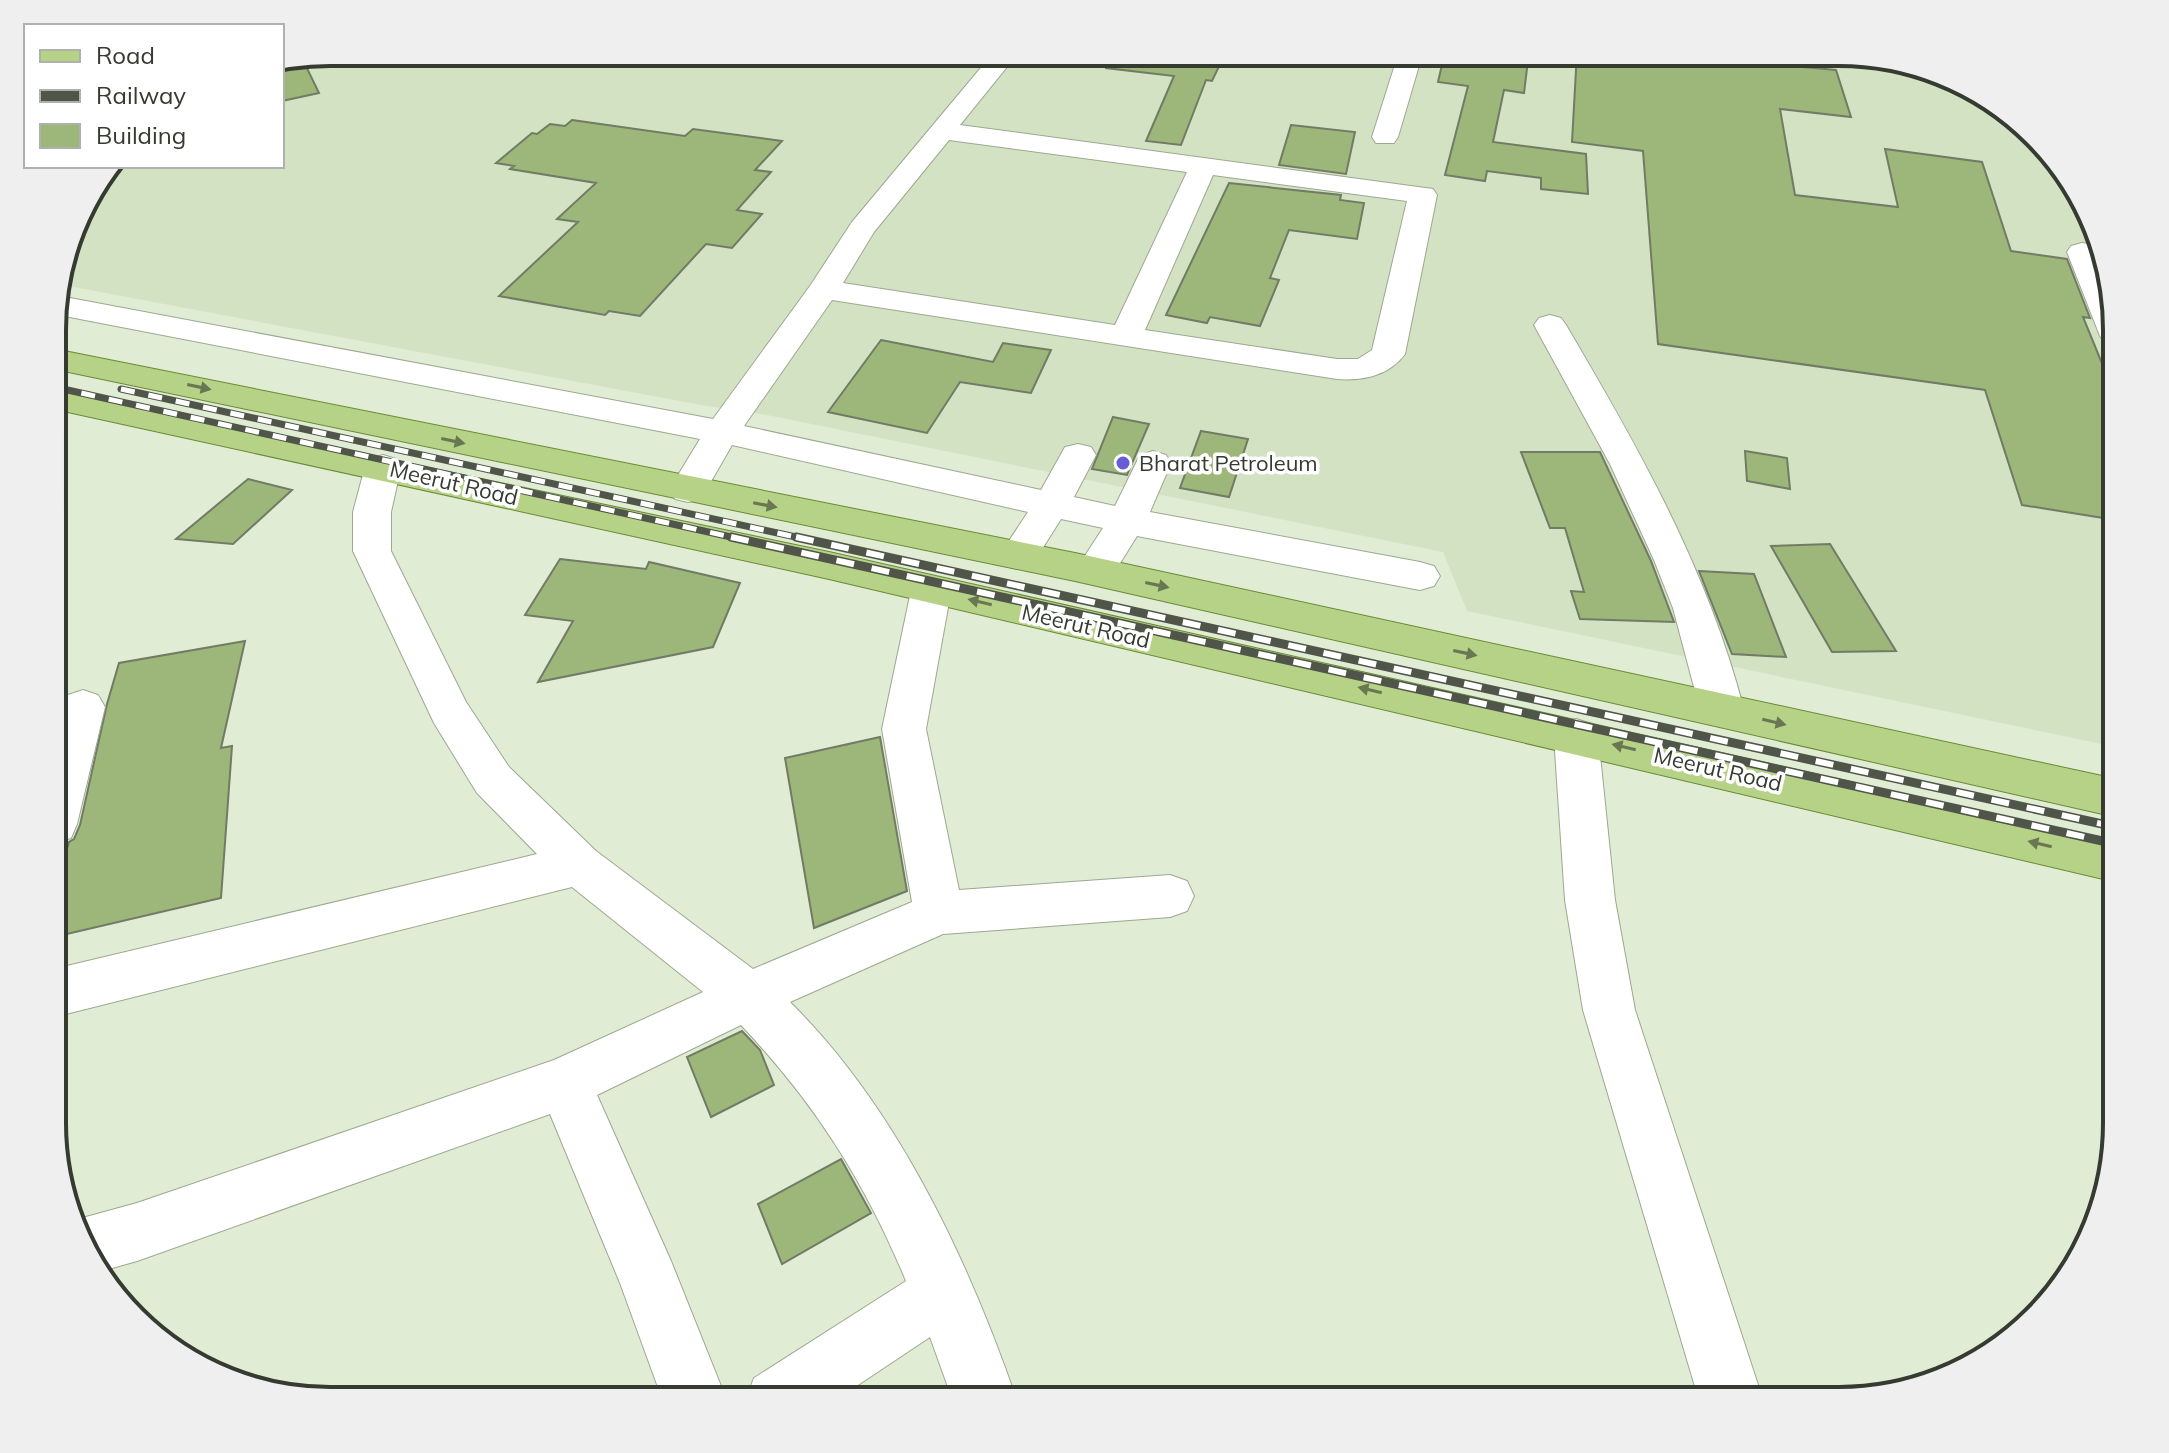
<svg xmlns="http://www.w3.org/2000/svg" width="2169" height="1453" viewBox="0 0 2169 1453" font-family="Mulish,sans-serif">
  <rect width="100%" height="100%" fill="#e0ecd3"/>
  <path fill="#d3e2c2" d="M330 52H1839L1928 67 1994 99 2080 192 2116 312V747L1467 611 1443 552 767 415 701 405 58 284 81 207 112 166H282V62Z"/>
  <path fill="#9cb779" stroke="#717b65" stroke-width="2" d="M1107 52H1226L1212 81 1206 80 1181 145 1146 141 1174 76 1106 68Z
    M1445 52H1529L1524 93 1504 90 1493 142 1586 154 1588 194 1541 189V178L1487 171 1485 181 1445 175 1468 86 1438 82Z
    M1577 52H1769L1771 64 1836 70 1851 117 1780 109 1795 195 1898 207 1885 149 1982 162 2011 251 2067 259 2090 318 2083 317 2110 383 2116 384V520L2022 505 1985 390 1658 344 1643 151 1572 142Z
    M302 58 319 93 282 101V62Z
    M572 120 685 136 693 129 782 141 755 170 771 172 737 210 762 214 732 248 706 244 640 316 609 311 605 315 499 296 578 222 557 219 596 183 510 169 514 166 496 163 532 133 537 134 550 124 565 126Z
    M1291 125 1355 132 1346 174 1279 165Z
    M1229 183 1341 195 1340 200 1364 203 1357 239 1289 230 1270 278 1279 280 1260 326 1210 317 1207 323 1166 315Z
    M881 340 993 362 1003 343 1051 350 1031 393 960 382 927 433 828 412Z
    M1113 417 1149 424 1127 475 1092 469Z
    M1201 431 1248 439 1229 497 1180 488Z
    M1745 451 1787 458 1790 489 1747 481Z
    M1521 452H1600L1651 561 1674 622 1580 619 1571 591 1584 592 1565 528H1550Z
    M248 479 292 490 233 544 176 539Z
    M1830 544 1896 651 1832 652 1771 546Z
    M560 559 646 569 649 562 740 583 713 647 538 682 573 621 525 615Z
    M1699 571 1754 574 1786 657 1732 654Z
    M245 641 221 748 232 746 221 898 54 937V891L69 842 74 839 80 825 107 704 119 663Z
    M880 737 907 891 814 928 785 758Z
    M742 1031 760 1050 774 1085 711 1117 687 1057Z
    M841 1159 871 1213 782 1264 758 1204Z"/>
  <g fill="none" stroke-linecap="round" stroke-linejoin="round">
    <g stroke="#9da891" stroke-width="2">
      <path id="minor" d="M994 52H1019L960 125 1433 189 1437 195 1405 354C1389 376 1362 381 1337 379L832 300 744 426 1041 490 1065 447 1078 444 1091 447 1096 455 1074 497 1115 506 1140 455 1153 451 1166 455 1171 463 1150 512 1420 562 1434 566 1440 576 1434 586 1420 590 1137 536 1109 581 1095 585 1081 581 1075 571 1103 528 1061 519 1032 565 1018 569 1004 565 999 556 1028 512 732 445 701 499 688 502 675 499 669 490 700 439 54 314V295L713 419 810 286 852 222ZM949 140 1187 172 1115 325 843 283 874 232ZM1213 175 1407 201 1372 350 1358 359H1337L1145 330Z
        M1399 52H1423L1398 137 1394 143H1376L1372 137Z
        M2082 243 2096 245 2116 312V346L2105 343 2100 336 2067 252 2071 246Z
        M1550 315 1561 318 1566 325C1639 449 1708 570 1744 710L1737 722 1722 727 1707 722 1700 710 1673 608 1654 560 1610 464 1534 325 1539 318Z
        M383 455 396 459 401 467 391 512V551L466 702 509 767 596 851 753 969 912 902 882 729 911 591 917 581 931 577 945 581 951 591 926 729 959 890 1170 875 1187 881 1194 896 1187 911 1170 917 943 934 790 1002C897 1108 968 1259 1017 1401H953L930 1337 834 1401H745L754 1378 906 1281C865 1182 815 1103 741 1025L597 1095 671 1261 727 1401H663L620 1283 550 1114 137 1261 98 1272 90 1262 75 1220 137 1203 554 1060 703 992 572 887 54 1017V969L537 854 477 793 434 723 353 551V512L365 467 370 459Z
        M83 690 98 695 105 707 77 824 71 838 54 843V734L68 695Z
        M1576 719 1592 724 1598 736 1615 900 1635 1010 1763 1400H1699L1583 1010 1565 900 1554 736 1560 724Z"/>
    </g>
    <g stroke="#6a8a35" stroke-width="2">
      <path id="major" d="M54 349 1075 553 2116 779V817L1075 581 54 369Z
        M54 389 829 552 2116 842V882L829 579 54 409Z"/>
    </g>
    <use href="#minor" fill="#fff" fill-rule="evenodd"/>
    <use href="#major" fill="#b6d287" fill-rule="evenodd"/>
    <g stroke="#4f5549" stroke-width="7">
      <path id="rail-far1" d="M54 387 740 539
        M121 389 805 539"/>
    </g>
    <g stroke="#4f5549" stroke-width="9">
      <path id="rail" d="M731 537 2116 844
        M796 537 2116 827"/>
    </g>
    <use href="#rail-far1" stroke="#fff" stroke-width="5" stroke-dasharray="14" stroke-linecap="butt"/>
    <use href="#rail" stroke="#fff" stroke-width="6" stroke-dasharray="18" stroke-linecap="butt"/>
  </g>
  <defs><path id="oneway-solid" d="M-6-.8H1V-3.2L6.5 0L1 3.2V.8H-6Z" transform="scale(2)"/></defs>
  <g fill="#697753">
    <use href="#oneway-solid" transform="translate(199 387) rotate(12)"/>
    <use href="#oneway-solid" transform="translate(453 441) rotate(12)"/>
    <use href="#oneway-solid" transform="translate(765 505) rotate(11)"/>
    <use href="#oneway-solid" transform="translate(1157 585) rotate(12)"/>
    <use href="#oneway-solid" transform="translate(980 602) rotate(-167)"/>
    <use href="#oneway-solid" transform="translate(1465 653) rotate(12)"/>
    <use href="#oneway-solid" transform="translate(1370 690) rotate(-167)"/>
    <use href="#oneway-solid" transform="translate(1774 722) rotate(13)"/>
    <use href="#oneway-solid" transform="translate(1624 747) rotate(-167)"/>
    <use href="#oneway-solid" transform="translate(2040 844) rotate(-167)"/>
  </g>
  <circle fill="#685cd6" stroke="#fff" stroke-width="3" cx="1123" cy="463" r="8"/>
  <g text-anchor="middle" stroke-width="7" stroke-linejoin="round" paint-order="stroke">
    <g font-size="22" fill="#363b31" stroke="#fff" text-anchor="start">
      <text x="1139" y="471">Bharat Petroleum</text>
    </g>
    <g font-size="22" fill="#363b31" stroke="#fff">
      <text transform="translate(454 483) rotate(13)" y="8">Meerut Road</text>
      <text transform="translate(1086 626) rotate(13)" y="8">Meerut Road</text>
      <text transform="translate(1718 769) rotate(13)" y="8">Meerut Road</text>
    </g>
  </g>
  <path d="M0 0H2169V1453H0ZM330 66H1839A264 264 0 0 1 2103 330V1123A264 264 0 0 1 1839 1387H330A264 264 0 0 1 66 1123V330A264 264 0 0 1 330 66Z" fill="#efefef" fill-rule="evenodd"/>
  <path fill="none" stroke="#363b31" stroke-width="4" d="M330 66H1839A264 264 0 0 1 2103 330V1123A264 264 0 0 1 1839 1387H330A264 264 0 0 1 66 1123V330A264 264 0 0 1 330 66Z"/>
  <rect x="24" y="24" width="260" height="144" fill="#ffffff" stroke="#afb1ad" stroke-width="2"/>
  <rect x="40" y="50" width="40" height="12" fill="#b6d287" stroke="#afb1ad" stroke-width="2"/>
  <text x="96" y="64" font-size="24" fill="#363b31">Road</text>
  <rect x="40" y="90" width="40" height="12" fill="#4f5549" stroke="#afb1ad" stroke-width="2"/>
  <text x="96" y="104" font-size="24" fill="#363b31">Railway</text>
  <rect x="40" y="124" width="40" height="24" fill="#9cb779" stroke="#afb1ad" stroke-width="2"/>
  <text x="96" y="144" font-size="24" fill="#363b31">Building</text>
</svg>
